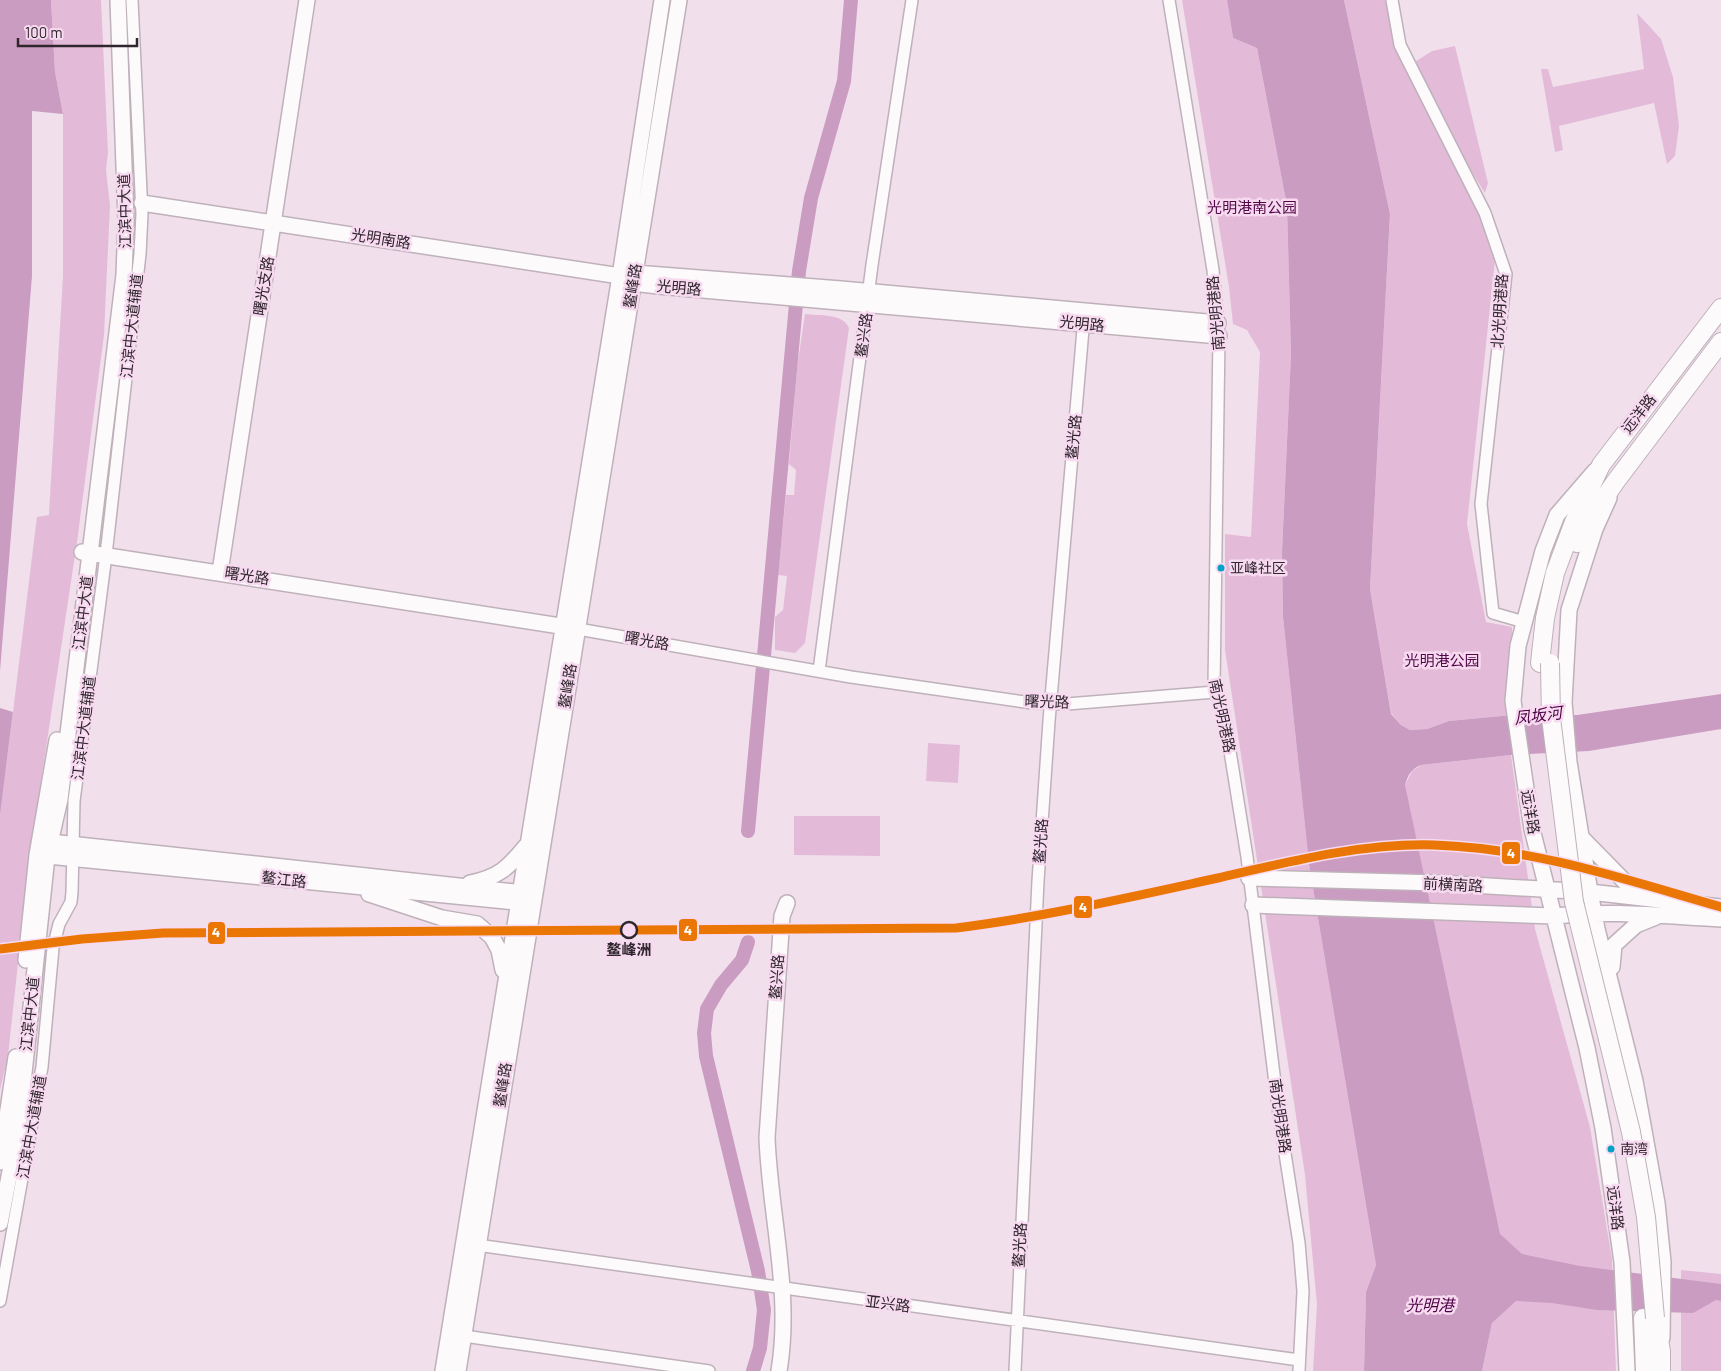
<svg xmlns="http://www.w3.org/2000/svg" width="1721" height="1371" viewBox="0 0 1721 1371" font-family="Barlow,'Noto Sans SC',sans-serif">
  <rect width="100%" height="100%" fill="#f1e0ec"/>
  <path fill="#e3bbd9" d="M51 0H101L108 152 106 170 110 205 104 335 77 542 29 861 8 1056 0 1090V816L37 517 49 515 63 277V114L55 72Z
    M1182 0H1227L1233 38 1257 48 1287 206 1291 354 1282 552 1283 617 1309 864 1376 1265 1366 1292 1364 1371H1313L1317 1305 1305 1175 1225 650V534L1251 537 1260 352 1247 330 1233 324 1229 287Z
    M1344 0H1388L1398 49 1485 221 1495 260 1467 524 1486 622 1512 627V715L1449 721 1427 729 1410 730 1401 725 1391 713 1370 589 1390 214Z
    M1637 13 1661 39 1673 77 1679 126 1675 156 1667 164 1654 103 1559 126 1563 150 1555 152 1541 69H1548L1553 87 1644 69Z
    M1455 46 1488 183 1485 193 1456 147 1413 63 1432 51Z
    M805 314C820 316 843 313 849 328L805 643 795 653 775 650V617L783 610 787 576 778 575 786 495H794L796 470 789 464 797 368Z
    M928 743 960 745 958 783 926 781Z
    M1511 755 1535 929 1590 1127 1612 1259 1616 1371H1482L1492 1323 1405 785 1412 771 1421 765Z
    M794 816H880V856L794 855Z
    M1681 1270 1721 1274V1371H1681Z"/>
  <path fill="#cb9cc1" d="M0 0H51L55 72 63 114V277L49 515 37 517 0 816Z
    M1227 0H1344L1390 214 1370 589 1391 714 1401 725 1410 730 1427 729 1449 721 1512 715H1577L1721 694V729L1589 751 1511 755 1421 765C1411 769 1408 775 1405 785L1500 1234 1522 1254 1580 1266 1721 1284V1301L1716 1300 1693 1313 1597 1310 1552 1303 1516 1301 1492 1323 1482 1371H1364L1366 1292 1376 1265 1309 864 1283 617 1282 552 1291 354 1287 206 1257 48 1233 38Z"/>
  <path fill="#f1e0ec" d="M32 111 63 114V277L49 515 37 517 13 712 0 708V671L32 276Z"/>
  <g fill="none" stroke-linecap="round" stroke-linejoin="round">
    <path stroke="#cb9cc1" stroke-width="14" d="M748 831 799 271 811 198 844 81 851 0
      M748 942 742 960 721 985 707 1009 704 1033 706 1056 758 1271 764 1310 760 1348 753 1371"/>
    <g stroke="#beb1ba" stroke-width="14">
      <path id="minor" d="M1169 0 1213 270 1219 336 1214 686 1224 714 1247 857 1279 1115 1299 1243 1303 1291 1299 1371
        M1392 0 1400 45 1485 213 1506 274 1481 504 1493 613 1524 622
        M578 629 851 677 1032 703 1067 704 1215 692
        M819 671 872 265 912 0
        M477 1245 1299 1360
        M0 1301 42 1067 53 948 59 924 71 902 72 892 74 801 106 555 140 254 142 214 132 0
        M464 1336 709 1371
        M1015 1371 1038 881 1049 721 1084 318"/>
    </g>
    <g stroke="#beb1ba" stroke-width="18">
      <path id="major" d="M142 203 620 276 635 273 841 289 1218 323
        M625 279 633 283 658 286 1219 336
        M1595 471 1557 515 1543 551 1518 646 1513 701 1532 829 1587 1048 1603 1128 1622 1262 1627 1371
        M1609 498 1595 529 1569 610 1564 702 1569 762 1590 892 1597 929 1635 1081 1657 1203 1663 1262 1662 1338
        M82 552 573 628
        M220 572 307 0
        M1580 836 1629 886 1649 896
        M41 841 515 892
        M38 855 525 903
        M1249 878 1439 883 1590 892 1721 907
        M470 883C499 877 508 868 526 846
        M369 894 442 918 477 924 492 937 499 950 503 970
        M1253 905 1554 916C1612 910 1663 916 1721 919
        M26 960 37 855 57 740
        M1612 967 1614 945 1636 925 1656 917
        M0 1162 16 1057
        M0 1223 18 1130 47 856 60 799 124 275 126 221 118 0
        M443 1371 620 276 662 0
        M458 1371 679 0
        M779 1371C792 1293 770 1216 767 1138L782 916 787 903"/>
    </g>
    <g stroke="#beb1ba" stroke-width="20">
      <path id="highway" d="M1577 543 1584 527 1616 481 1721 342
        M1540 663 1545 618 1555 573 1574 522 1601 465 1721 308
        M1643 1318 1645 1371
        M1655 1318 1661 1351V1371"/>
    </g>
    <use href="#minor" stroke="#fdfafc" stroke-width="11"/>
    <use href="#major" stroke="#fdfafc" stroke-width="15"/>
    <use href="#highway" stroke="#fdfafc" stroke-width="18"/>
    <g stroke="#beb1ba" stroke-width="20" stroke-linecap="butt">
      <path id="highway-bridge" d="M1550 663 1551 718 1574 902 1631 1132 1646 1217 1655 1318"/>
    </g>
    <use href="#highway-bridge" stroke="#fdfafc" stroke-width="18"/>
    <g stroke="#f7daf0" stroke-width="12">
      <path id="metro-1" d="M0 949 82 939 163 933 956 928C1044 917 1131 897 1218 878 1288 862 1361 843 1434 845 1533 848 1627 880 1721 907"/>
    </g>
    <use href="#metro-1" stroke="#ea7605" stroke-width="9"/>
  </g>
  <g fill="#02a2c6" stroke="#f7daf0" stroke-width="2">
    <circle cx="1221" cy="568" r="4.5"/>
    <circle cx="1611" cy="1149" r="4.5"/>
  </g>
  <circle fill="#f7daf0" stroke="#30262e" stroke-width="2.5" cx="629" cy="930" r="8"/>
  <g text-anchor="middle" stroke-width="5" stroke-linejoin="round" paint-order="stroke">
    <g font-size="14" fill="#30262e" stroke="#f7daf0" text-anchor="start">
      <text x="1230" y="573">亚峰社区</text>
      <text x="1620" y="1154">南湾</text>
    </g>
    <g font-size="15" fill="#510748" stroke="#f7daf0">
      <text x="1252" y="213">光明港南公园</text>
      <text x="1442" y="666">光明港公园</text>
    </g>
    <g font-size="15" fill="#30262e" stroke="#f7daf0">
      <text transform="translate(125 211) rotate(-91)" y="5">江滨中大道</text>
      <text transform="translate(381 239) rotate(9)" y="5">光明南路</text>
      <text transform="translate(264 286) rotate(-81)" y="5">曙光支路</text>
      <text transform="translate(633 286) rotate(-81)" y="5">鳌峰路</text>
      <text transform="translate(679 288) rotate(5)" y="5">光明路</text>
      <text transform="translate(1500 311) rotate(-86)" y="5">北光明港路</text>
      <text transform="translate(1216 313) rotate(-95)" y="5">南光明港路</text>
      <text transform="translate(1082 324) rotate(6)" y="5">光明路</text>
      <text transform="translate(132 326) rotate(-84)" y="5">江滨中大道辅道</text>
      <text transform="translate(864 335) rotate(-83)" y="5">鳌兴路</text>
      <text transform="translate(1639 414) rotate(-52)" y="5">远洋路</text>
      <text transform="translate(1074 437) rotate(-85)" y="5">鳌光路</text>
      <text transform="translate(247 576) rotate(9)" y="5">曙光路</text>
      <text transform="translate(83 613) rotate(-83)" y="5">江滨中大道</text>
      <text transform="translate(647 641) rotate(10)" y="5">曙光路</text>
      <text transform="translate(568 686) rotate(-81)" y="5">鳌峰路</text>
      <text transform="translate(1047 702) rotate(2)" y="5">曙光路</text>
      <text transform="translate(1222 716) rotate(78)" y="5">南光明港路</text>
      <text transform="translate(84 728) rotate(-83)" y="5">江滨中大道辅道</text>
      <text transform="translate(1530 812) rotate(80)" y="5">远洋路</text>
      <text transform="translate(1041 841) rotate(-86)" y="5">鳌光路</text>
      <text transform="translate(284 880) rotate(6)" y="5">鳌江路</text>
      <text transform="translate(1453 885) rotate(3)" y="5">前横南路</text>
      <text transform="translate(777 977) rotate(-86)" y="5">鳌兴路</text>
      <text transform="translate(30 1014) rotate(-84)" y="5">江滨中大道</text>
      <text transform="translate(503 1085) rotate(-81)" y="5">鳌峰路</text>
      <text transform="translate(1280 1116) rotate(82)" y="5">南光明港路</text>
      <text transform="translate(32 1127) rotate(-80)" y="5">江滨中大道辅道</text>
      <text transform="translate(1615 1208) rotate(83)" y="5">远洋路</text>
      <text transform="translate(1020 1245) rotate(-87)" y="5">鳌光路</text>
      <text transform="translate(888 1304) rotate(7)" y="5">亚兴路</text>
    </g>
    <g font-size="15" font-weight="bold" fill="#30262e" stroke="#f7daf0">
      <text x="629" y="955">鳌峰洲</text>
    </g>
    <g font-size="16" font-style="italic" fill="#4c0144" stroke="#f7daf0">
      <text transform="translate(1538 715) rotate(-7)" y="6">凤坂河</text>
      <text x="1430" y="1311">光明港</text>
    </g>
  </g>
  <g stroke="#f7daf0" stroke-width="2">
    <rect x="1501" y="841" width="20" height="24" rx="5" fill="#ea7605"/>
    <rect x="1073" y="895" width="20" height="24" rx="5" fill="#ea7605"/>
    <rect x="678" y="918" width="20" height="24" rx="5" fill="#ea7605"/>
    <rect x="207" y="921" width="19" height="24" rx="5" fill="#ea7605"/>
  </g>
  <g font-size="14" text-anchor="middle" font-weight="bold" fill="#fff">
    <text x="1511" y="858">4</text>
    <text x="1083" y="912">4</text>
    <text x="688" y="935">4</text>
    <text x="216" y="937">4</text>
  </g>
  <path d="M18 38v8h119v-8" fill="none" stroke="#30262e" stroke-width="2.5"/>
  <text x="25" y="38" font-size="15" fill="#30262e" stroke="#f7daf0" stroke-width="4" paint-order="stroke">100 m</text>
</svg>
